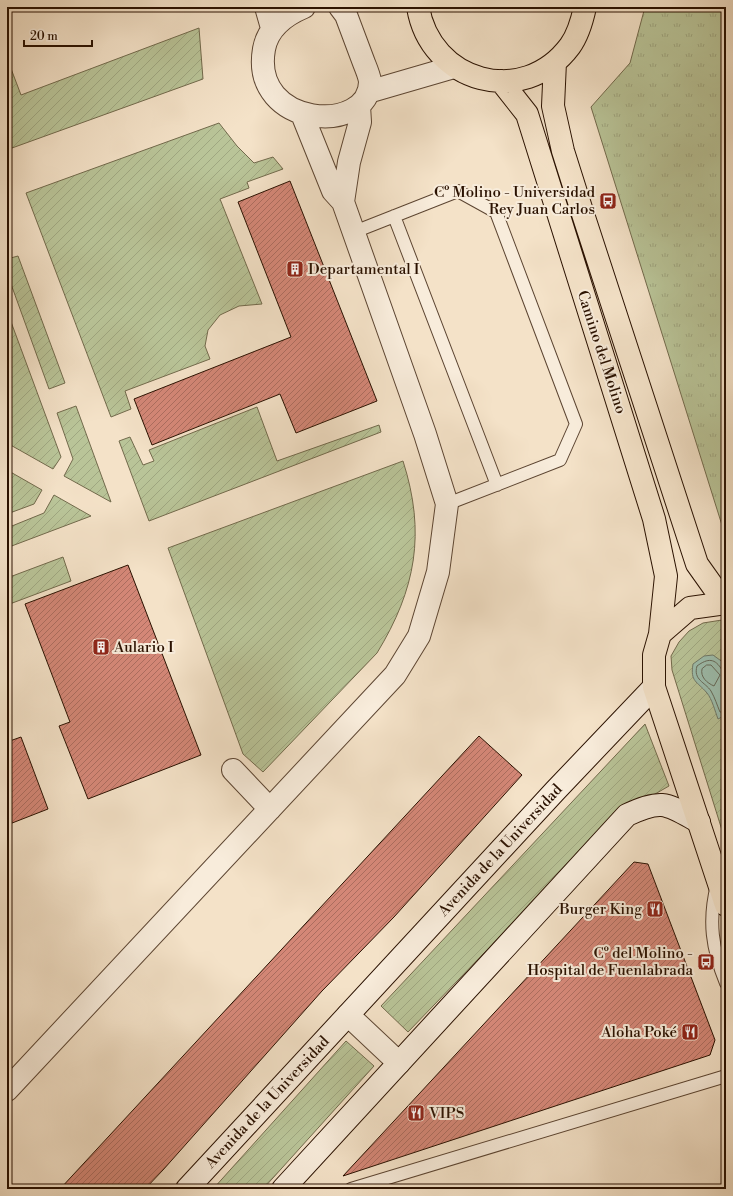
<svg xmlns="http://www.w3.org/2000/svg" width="733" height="1196" viewBox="0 0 733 1196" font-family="'Libre Bodoni',serif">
  <defs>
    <pattern id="grass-tufts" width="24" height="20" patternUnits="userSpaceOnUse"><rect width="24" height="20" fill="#b9c498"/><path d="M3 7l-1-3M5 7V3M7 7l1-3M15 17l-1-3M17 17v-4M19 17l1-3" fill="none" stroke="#9fa781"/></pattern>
    <pattern id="garden-furrows" width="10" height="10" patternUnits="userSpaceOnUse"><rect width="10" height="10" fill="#b9c498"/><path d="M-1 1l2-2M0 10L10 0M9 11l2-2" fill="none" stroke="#9fa781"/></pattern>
    <pattern id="building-hatch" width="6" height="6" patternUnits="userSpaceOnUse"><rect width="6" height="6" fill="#d48777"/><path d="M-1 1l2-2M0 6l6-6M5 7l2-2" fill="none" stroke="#ac6d5f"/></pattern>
  </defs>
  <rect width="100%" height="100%" fill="#f4e2c8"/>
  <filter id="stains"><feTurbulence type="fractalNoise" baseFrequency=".005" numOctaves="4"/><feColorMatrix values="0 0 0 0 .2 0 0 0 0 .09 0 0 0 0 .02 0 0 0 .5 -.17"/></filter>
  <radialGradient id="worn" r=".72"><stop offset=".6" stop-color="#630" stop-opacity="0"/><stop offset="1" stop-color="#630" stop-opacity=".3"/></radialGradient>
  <path fill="url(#grass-tufts)" stroke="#726a4c" d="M645 7H726V538L591 107 630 63Z"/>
  <path fill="url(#garden-furrows)" stroke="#726a4c" d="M199 28 203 79 12 148 7 133V58L21 95Z
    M219 123 237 146 254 163 273 157 283 169 247 182 249 188 220 199 262 304 239 306 220 315 208 330 205 346 210 359 125 391 131 409 111 417 26 193Z
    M18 256 65 383 49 389 7 273V259Z
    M7 311 61 457 53 469 7 443Z
    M76 406 111 502 64 476 73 459 57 413Z
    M257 407 277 461 379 425 381 432 149 521 119 441 130 437 143 465 154 461 149 450Z
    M403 461C426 533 416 589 377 653L263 772 243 754 168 548Z
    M7 470 42 490 34 504 7 514Z
    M54 495 91 516 9 547 7 540V528L44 513Z
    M63 557 71 581 7 605V578Z
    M722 620 726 621V843L672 670 671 656 679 642 689 631 703 623Z
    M645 724 669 786 615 817 408 1032 381 1006Z
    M346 1041 374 1066 263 1189H213Z"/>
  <path fill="#9dbfaf" stroke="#6f7969" d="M713 655 724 663 726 679 722 691 726 698V715L718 719C715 711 712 699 707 693 697 681 690 682 693 664L704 656Z"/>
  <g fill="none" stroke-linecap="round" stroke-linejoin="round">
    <path stroke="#646858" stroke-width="1" d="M707 665H711L720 675 714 686C707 683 700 677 702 669Z
      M726 671 722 670C715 658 708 658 697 666 693 680 705 682 711 691 715 698 717 705 720 712H726"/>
  </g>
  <path fill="url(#building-hatch)" stroke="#2a1100" d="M290 181 377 401 296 433 280 394 152 445 134 399 291 337 238 202Z
    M128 565 201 755 88 799 59 726 70 722 25 604Z
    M479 736 522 775 394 917 322 991 163 1170 145 1189H60Z
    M21 737 48 809 7 825V742Z
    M634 862 648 864 715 1040 710 1055 343 1176Z"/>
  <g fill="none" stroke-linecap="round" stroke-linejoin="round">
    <g stroke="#5c4532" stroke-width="14">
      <path id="lane" d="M394 216 497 485
        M354 232 458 191 496 212 576 424 560 460 447 504
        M717 885C708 921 712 949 726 983
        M351 1189 726 1076"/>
    </g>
    <g stroke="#5c4532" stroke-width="24">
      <path id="street" d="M266 7 272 28
        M304 7C285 15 268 27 264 49 250 129 371 135 370 81 369 75 366 68 364 63 358 47 352 31 346 15L340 7
        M368 92 454 67
        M343 202 349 162 360 122 359 106
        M233 770 270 809
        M348 1015 399 1063
        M7 1090 395 675 419 636 438 572 447 504 425 434 343 202 333 191 302 114"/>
    </g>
    <g stroke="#2a1100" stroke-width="24">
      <path id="secondary" d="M187 1189 555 791 654 687
        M283 1189 627 815C663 798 667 804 699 822"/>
    </g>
    <g stroke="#2a1100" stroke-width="24">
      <path id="primary" d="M418 7C430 82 523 109 570 46 578 35 582 21 585 7
        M555 62 553 106 563 151 581 208 697 564 724 602
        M501 81 527 114 654 519 666 576 660 634
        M726 603 690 608 660 634 654 655V687L726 905"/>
    </g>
    <use href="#lane" stroke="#f8ecdb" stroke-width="12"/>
    <use href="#street" stroke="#f8ecdb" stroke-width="22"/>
    <use href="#secondary" stroke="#f8ecdb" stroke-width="22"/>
    <use href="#primary" stroke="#f4e2c8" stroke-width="22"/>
  </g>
  <defs>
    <g id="bus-square" transform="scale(0.9)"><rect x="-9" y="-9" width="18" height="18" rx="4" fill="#8f2418" stroke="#f8ecdb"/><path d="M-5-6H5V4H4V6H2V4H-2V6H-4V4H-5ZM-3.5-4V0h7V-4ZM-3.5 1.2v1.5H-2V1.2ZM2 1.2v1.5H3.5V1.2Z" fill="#fff"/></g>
    <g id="building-square" transform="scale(0.9)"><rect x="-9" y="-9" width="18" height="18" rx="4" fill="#8f2418" stroke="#f8ecdb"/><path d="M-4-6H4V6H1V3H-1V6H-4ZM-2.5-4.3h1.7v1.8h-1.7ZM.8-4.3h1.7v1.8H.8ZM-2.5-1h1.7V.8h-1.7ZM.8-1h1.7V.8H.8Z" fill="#fff"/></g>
    <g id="restaurant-square" transform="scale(0.9)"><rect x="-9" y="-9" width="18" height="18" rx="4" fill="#8f2418" stroke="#f8ecdb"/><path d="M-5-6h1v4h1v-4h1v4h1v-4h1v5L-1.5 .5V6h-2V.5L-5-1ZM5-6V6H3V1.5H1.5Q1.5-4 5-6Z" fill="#fff"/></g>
  </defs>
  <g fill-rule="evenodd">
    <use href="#bus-square" x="608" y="201"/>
    <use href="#building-square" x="295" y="269"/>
    <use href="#building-square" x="101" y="647"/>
    <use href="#restaurant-square" x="655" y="909"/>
    <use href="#bus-square" x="706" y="962"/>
    <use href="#restaurant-square" x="690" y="1032"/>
    <use href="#restaurant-square" x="416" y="1113"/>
  </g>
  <g text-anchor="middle" stroke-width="4" stroke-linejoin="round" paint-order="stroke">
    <g font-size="15" fill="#2a1100" stroke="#f8ecdb" text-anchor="end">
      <text x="595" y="197">Cº Molino - Universidad<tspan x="595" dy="17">Rey Juan Carlos</tspan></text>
      <text x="308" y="274" text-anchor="start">Departamental I</text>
      <text x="114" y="652" text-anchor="start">Aulario I</text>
      <text x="642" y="914">Burger King</text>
      <text x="693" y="958">Cº del Molino -<tspan x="693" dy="17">Hospital de Fuenlabrada</tspan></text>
      <text x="677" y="1037">Aloha Poké</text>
      <text x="429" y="1118" text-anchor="start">VIPS</text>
    </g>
    <g font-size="15" fill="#2a1100" stroke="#f8ecdb">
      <text transform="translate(602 352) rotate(72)" y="5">Camino del Molino</text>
      <text transform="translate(500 850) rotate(-47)" y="5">Avenida de la Universidad</text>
      <text transform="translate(267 1102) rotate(-47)" y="5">Avenida de la Universidad</text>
    </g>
  </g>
  <rect width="733" height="1196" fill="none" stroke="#f4e2c8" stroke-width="24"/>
  <rect x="8" y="8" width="717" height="1180" fill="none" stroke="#2a1100" stroke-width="2"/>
  <rect x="12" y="12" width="709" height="1172" fill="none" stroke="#2a1100"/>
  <path d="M24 40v6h68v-6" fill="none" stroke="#2a1100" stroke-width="2"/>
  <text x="30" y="40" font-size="12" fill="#2a1100" stroke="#f8ecdb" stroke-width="3" paint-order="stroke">20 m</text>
  <rect width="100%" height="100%" filter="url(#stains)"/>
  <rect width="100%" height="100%" fill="url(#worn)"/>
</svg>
